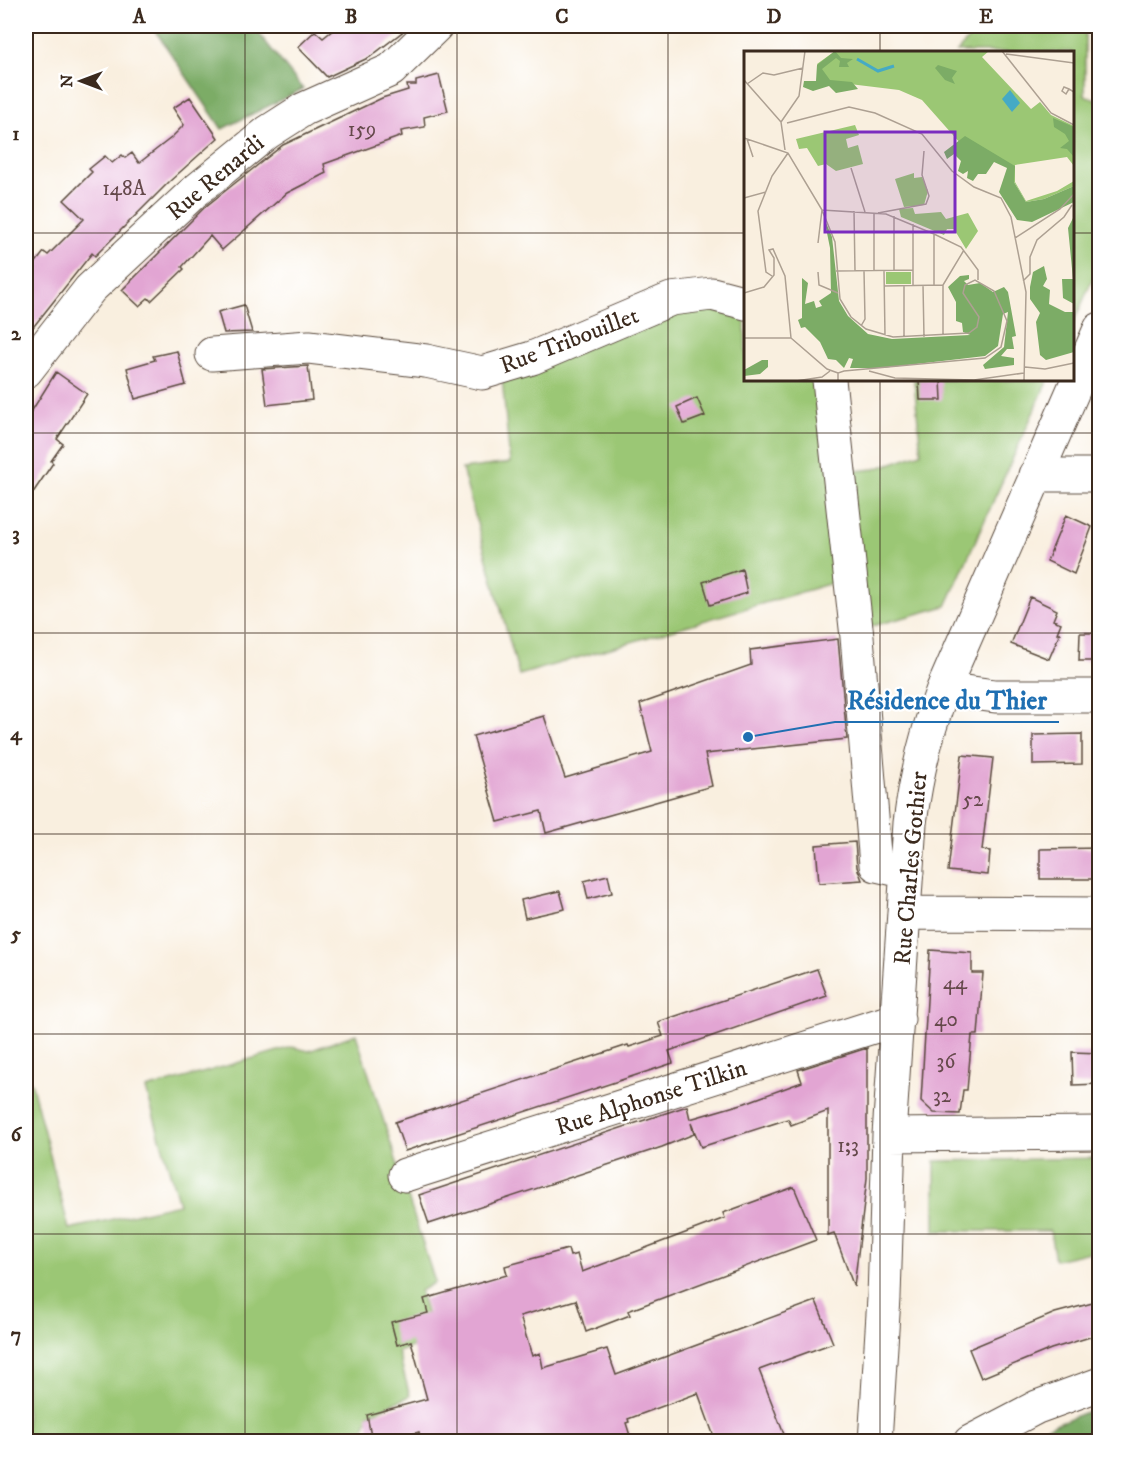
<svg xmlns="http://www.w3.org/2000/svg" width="1125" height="1467" viewBox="0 0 1125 1467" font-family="'IM FELL DW Pica',serif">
  <rect width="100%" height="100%" fill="#fff"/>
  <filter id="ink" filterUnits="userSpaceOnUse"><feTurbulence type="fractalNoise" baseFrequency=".0167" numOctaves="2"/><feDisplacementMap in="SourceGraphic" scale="12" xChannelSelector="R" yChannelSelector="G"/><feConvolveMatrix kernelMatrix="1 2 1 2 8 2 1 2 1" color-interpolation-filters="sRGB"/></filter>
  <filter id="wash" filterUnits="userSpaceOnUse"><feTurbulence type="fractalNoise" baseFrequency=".008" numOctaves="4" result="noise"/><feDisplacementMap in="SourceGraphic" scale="24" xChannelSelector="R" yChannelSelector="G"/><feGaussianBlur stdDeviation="1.35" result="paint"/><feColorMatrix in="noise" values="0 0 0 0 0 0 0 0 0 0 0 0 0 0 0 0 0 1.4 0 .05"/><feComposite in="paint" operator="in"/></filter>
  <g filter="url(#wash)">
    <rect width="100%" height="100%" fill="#f9efdf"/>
    <path fill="#9bc774" stroke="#6b7849" stroke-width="1.5" d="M980 26H1085V95L1099 102V264L1073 324 1072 52H957Z
      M664 308 745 312 746 380H823L839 581 519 675 462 469 510 463 502 378Z
      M914 380H1048L946 606 861 629 845 472 875 469 921 453Z
      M356 1034 435 1282 420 1291 433 1339 398 1352 410 1396 369 1414 360 1441H26V1082L31 1081 69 1229 179 1204 146 1089 292 1047 309 1051Z
      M1099 1158V1250L1055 1260 1050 1231H935V1161Z"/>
    <path fill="#7cac66" stroke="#5c6b42" stroke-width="1.5" d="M152 26H253L303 89 222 129Z
      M1099 1407V1441H1018L1050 1426Z"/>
    <g id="blocks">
      <path fill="#e2a5d3" d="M338 26H410L370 57 327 77 298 47 315 31 323 38Z
        M439 75 448 111 424 117 425 127 401 131 402 136 324 164 326 173 287 193 222 250 210 236 182 267 184 269 151 301 148 298 139 306 122 290 205 207 283 145 382 98 408 90 407 85H416V81Z
        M190 97 218 138 170 181 95 256 92 253 26 336V275L44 252 48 255 84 219 64 200 92 172 89 169 105 156 112 163 122 155 125 158 132 153 139 163 171 138 184 125 173 108Z
        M244 305 252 332 224 333 218 312Z
        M177 351 186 385 135 399 127 368 155 360 153 356Z
        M308 366 312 400 267 405 262 369Z
        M56 372 87 394 57 439 63 444 51 461 53 463 26 503V420Z
        M919 380H941L942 400H920Z
        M697 398 705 416 684 424 677 407Z
        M1066 515 1092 527 1074 574 1047 561Z
        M742 569 747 593 710 605 703 582Z
        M1030 597 1057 610 1053 620 1061 623 1057 633H1060L1049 659 1011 644Z
        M1080 633H1100V661H1079Z
        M838 639 847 739 705 754 712 786 546 833 541 811 498 822 473 736 544 716 565 778 652 752 640 704 751 665 750 650Z
        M1082 734V764L1033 765V735Z
        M962 755 993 758 982 850 990 851 988 875 948 871Z
        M855 842 857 867 862 880 819 883 816 845Z
        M1100 848V879H1040V849Z
        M608 875 612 893 588 899 584 881Z
        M560 891 565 909 525 918 521 900Z
        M930 950 972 953V973H983L978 1035H972L967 1090H963L960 1114 934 1113 921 1101Z
        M817 969 827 996 669 1051 673 1063 405 1151 395 1122 628 1045 629 1047 663 1036 658 1022Z
        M867 1048V1178L854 1287 834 1233 828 1235V1111L791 1125 788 1119 701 1147 691 1123 694 1134 662 1147 429 1224 419 1195 687 1106 690 1119 745 1103 802 1082 798 1070Z
        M1072 1052 1100 1053V1084L1073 1085Z
        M794 1187 816 1240 628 1311 630 1315 586 1332 576 1300 520 1316 532 1356 540 1353 543 1368 607 1349 616 1375 816 1301 833 1343 759 1370 787 1442H716L698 1393 628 1419 629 1422 626 1423 632 1442H422L419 1432 386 1442H372L367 1415 427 1399 411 1341 397 1345 391 1322 428 1313 424 1299 507 1275 505 1266 568 1249 570 1256 577 1254 582 1272 725 1218 723 1213Z
        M1100 1301V1334L1051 1349 981 1378 969 1349 1055 1313Z"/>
    </g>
  </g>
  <g filter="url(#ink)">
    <use href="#blocks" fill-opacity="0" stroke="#58483b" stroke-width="1.5"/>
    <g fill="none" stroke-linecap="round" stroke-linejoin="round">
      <g stroke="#58483b" stroke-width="35">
        <path id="minor" d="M212 354 309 347 426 361 482 373 532 358 671 299 712 294 746 303
          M26 371 90 289 193 193 268 132 304 109 391 70 436 26
          M829 380 857 637 876 865 907 872
          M1035 475H1100
          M943 689 995 696H1100
          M904 913 1100 914
          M889 1135 1100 1133
          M405 1175 898 1019
          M875 1442 884 1298 889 1135 910 823C916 776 926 733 943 689L1100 329
          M970 1442 1037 1407 1100 1384"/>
      </g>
      <use href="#minor" stroke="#fff" stroke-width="33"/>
    </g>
  </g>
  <path fill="none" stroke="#3b2a1e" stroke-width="1.5" stroke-opacity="0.55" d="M245 26V1442M457 26V1442M668 26V1442M880 26V52M26 233H746M1072 233H1100M880 380V1442M26 433H1100M26 633H1100M26 834H1100M26 1034H1100M26 1234H1100"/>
  <g text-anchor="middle" stroke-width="4.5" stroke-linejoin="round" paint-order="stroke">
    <g font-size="21" fill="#65494b">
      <text x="362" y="136">159</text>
      <text x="124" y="195">148A</text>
      <text x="973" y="806">52</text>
      <text x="955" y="989">44</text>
      <text x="946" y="1026">40</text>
      <text x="946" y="1068">36</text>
      <text x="942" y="1102">32</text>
      <text x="848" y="1152">1;3</text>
    </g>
    <g font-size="24" fill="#3b2a1e" stroke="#fff">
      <text transform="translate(215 177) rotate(-40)" y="8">Rue Renardi</text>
      <text transform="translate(569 340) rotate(-21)" y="8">Rue Tribouillet</text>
      <text transform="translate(910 868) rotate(-85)" y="8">Rue Charles Gothier</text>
      <text transform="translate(651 1097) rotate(-18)" y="8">Rue Alphonse Tilkin</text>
    </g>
  </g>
  <g transform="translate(744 51)">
    <rect width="330" height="330" fill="#f9efdf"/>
    <path d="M91 0H245L238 6 287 58 296 51 307 64 330 75V115L323 106 271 114V131L282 150 313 140 330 130V135L300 148 282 151 270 131V118L216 92 178 49 155 39 81 30 73 13ZM111 74 115 84 102 88 104 97 114 94 119 113 92 120 82 113 74 115 63 97 55 98 52 88ZM170 122V127L178 126 184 140 180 154 160 156 151 128ZM169 157 171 163 197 161 202 168 224 162 234 180 222 198 210 178H203L200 184 157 166 155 158ZM142 221H167V233H142Z" fill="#9bc774"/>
    <path d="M91 0 97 7 109 8 103 12 105 16H95L96 10 92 7 78 18 86 29 108 31 114 38 92 42 85 35 69 40 59 36 60 30H72L73 14ZM194 14 213 20 208 27 211 33 201 29 191 17ZM309 67 330 76V106L323 98 316 97 325 90 321 83 310 76ZM221 85 271 115 270 131 282 151 300 148 330 135V151L288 171 273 169 255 141 263 117 250 111 242 123H234L229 130 223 127 224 120 219 123 214 120 217 110 210 103 203 108 200 101ZM330 165V253L319 247 318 228H329L324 177ZM80 167 88 186 95 250 104 265 124 283 148 288 226 284 219 281 218 272 212 270V251L204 236 216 225 225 224V228L220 230 224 234 236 232 249 241 260 236 264 241 272 285 268 286 270 298H263L257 305 270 307V314L241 318 239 314 260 296 264 261 259 263 254 295 241 305 138 317H106L109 308 105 307 100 317 92 309 84 308 76 291 61 276 57 277 54 269 58 267V227L64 232 61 253 70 250 72 257 78 255 75 250 87 242 86 197ZM300 215 303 228 299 235 306 239 305 253 321 261H330V301L302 309 296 304 292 271 296 262 286 248V236L289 221ZM18 309H24V316L16 323 0 325V319Z" fill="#7cac66"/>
    <path d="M266 39 276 52 268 61 258 48Z" fill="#45aac5"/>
    <path fill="none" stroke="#45aac5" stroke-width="3" d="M113 8 134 20 150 15"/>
    <path fill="none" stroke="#ada092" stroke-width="1.5" d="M258 0 307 62 330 74M262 3 330 12M0 29 37 71M3 33 19 22 30 24 59 17M325 38 322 43 318 40 320 36 325 38 330 41M43 72 105 56 131 62 178 83 208 120 230 136 257 147 267 166 282 241 280 330M0 87 44 102 78 159 142 163 190 183 217 196 234 219V229M3 88 9 106M41 99 37 71 55 45 61 0M107 117 121 161M0 147 22 141M78 159 91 191 96 248 107 266 122 278 149 286 225 282 233 276 235 266 219 242 221 234 231 229 250 240 263 270 257 296 241 307 100 320 94 322V330M110 160 111 220M130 162V220M134 162 182 153 185 145 178 124 180 100M169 173V234M271 187 316 158 330 143M74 192 78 159M92 220 169 219M140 220 141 285M150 220V165M74 221 75 234 94 242M28 225 22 221 14 160 28 125 44 102M279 230 286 223V206L293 189 320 166 328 154M179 234 180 286M190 234V183M140 235 199 234M160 235V286M0 242 20 236 30 224V207L25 199 29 198 41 225 47 287M117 275 121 268 120 220M199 285V234L220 199M0 287H47M47 287 83 318 94 322M281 316 301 318 330 312M125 320 151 327 230 329 280 322M52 330 78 326 86 320"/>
    <path fill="#7b2cbf" fill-opacity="0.15" stroke="#7b2cbf" stroke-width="3" d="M81 81H211V181H81Z"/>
    <rect width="330" height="330" fill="none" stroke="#3b2a1e" stroke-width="3"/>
  </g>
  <path fill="none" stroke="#1f6fb2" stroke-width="2" d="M748 737L835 722H1059"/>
  <circle fill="#1f6fb2" stroke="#fff" stroke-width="2" cx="748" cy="737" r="6"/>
  <g font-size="26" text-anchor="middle" font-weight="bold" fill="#1f6fb2" stroke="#fff" stroke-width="4.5" stroke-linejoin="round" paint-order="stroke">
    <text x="947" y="709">Résidence du Thier</text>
  </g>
  <rect width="1125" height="1467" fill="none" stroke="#fff" stroke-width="66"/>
  <g transform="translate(81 81) rotate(270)" stroke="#ffffff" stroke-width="4.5" paint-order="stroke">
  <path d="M0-4.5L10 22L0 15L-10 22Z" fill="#3b2a1e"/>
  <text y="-9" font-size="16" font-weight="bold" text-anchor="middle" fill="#3b2a1e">N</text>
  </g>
  <rect x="33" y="33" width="1059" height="1401" fill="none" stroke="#3b2a1e" stroke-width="2"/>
  <g font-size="20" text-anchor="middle" font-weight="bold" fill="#3b2a1e">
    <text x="139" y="23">A</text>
    <text x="351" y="23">B</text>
    <text x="562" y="23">C</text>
    <text x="774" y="23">D</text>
    <text x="986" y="23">E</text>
    <text x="16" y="140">1</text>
    <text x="16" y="340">2</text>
    <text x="16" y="540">3</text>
    <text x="16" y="740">4</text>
    <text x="16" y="940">5</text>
    <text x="16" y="1141">6</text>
    <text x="16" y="1341">7</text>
  </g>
</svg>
